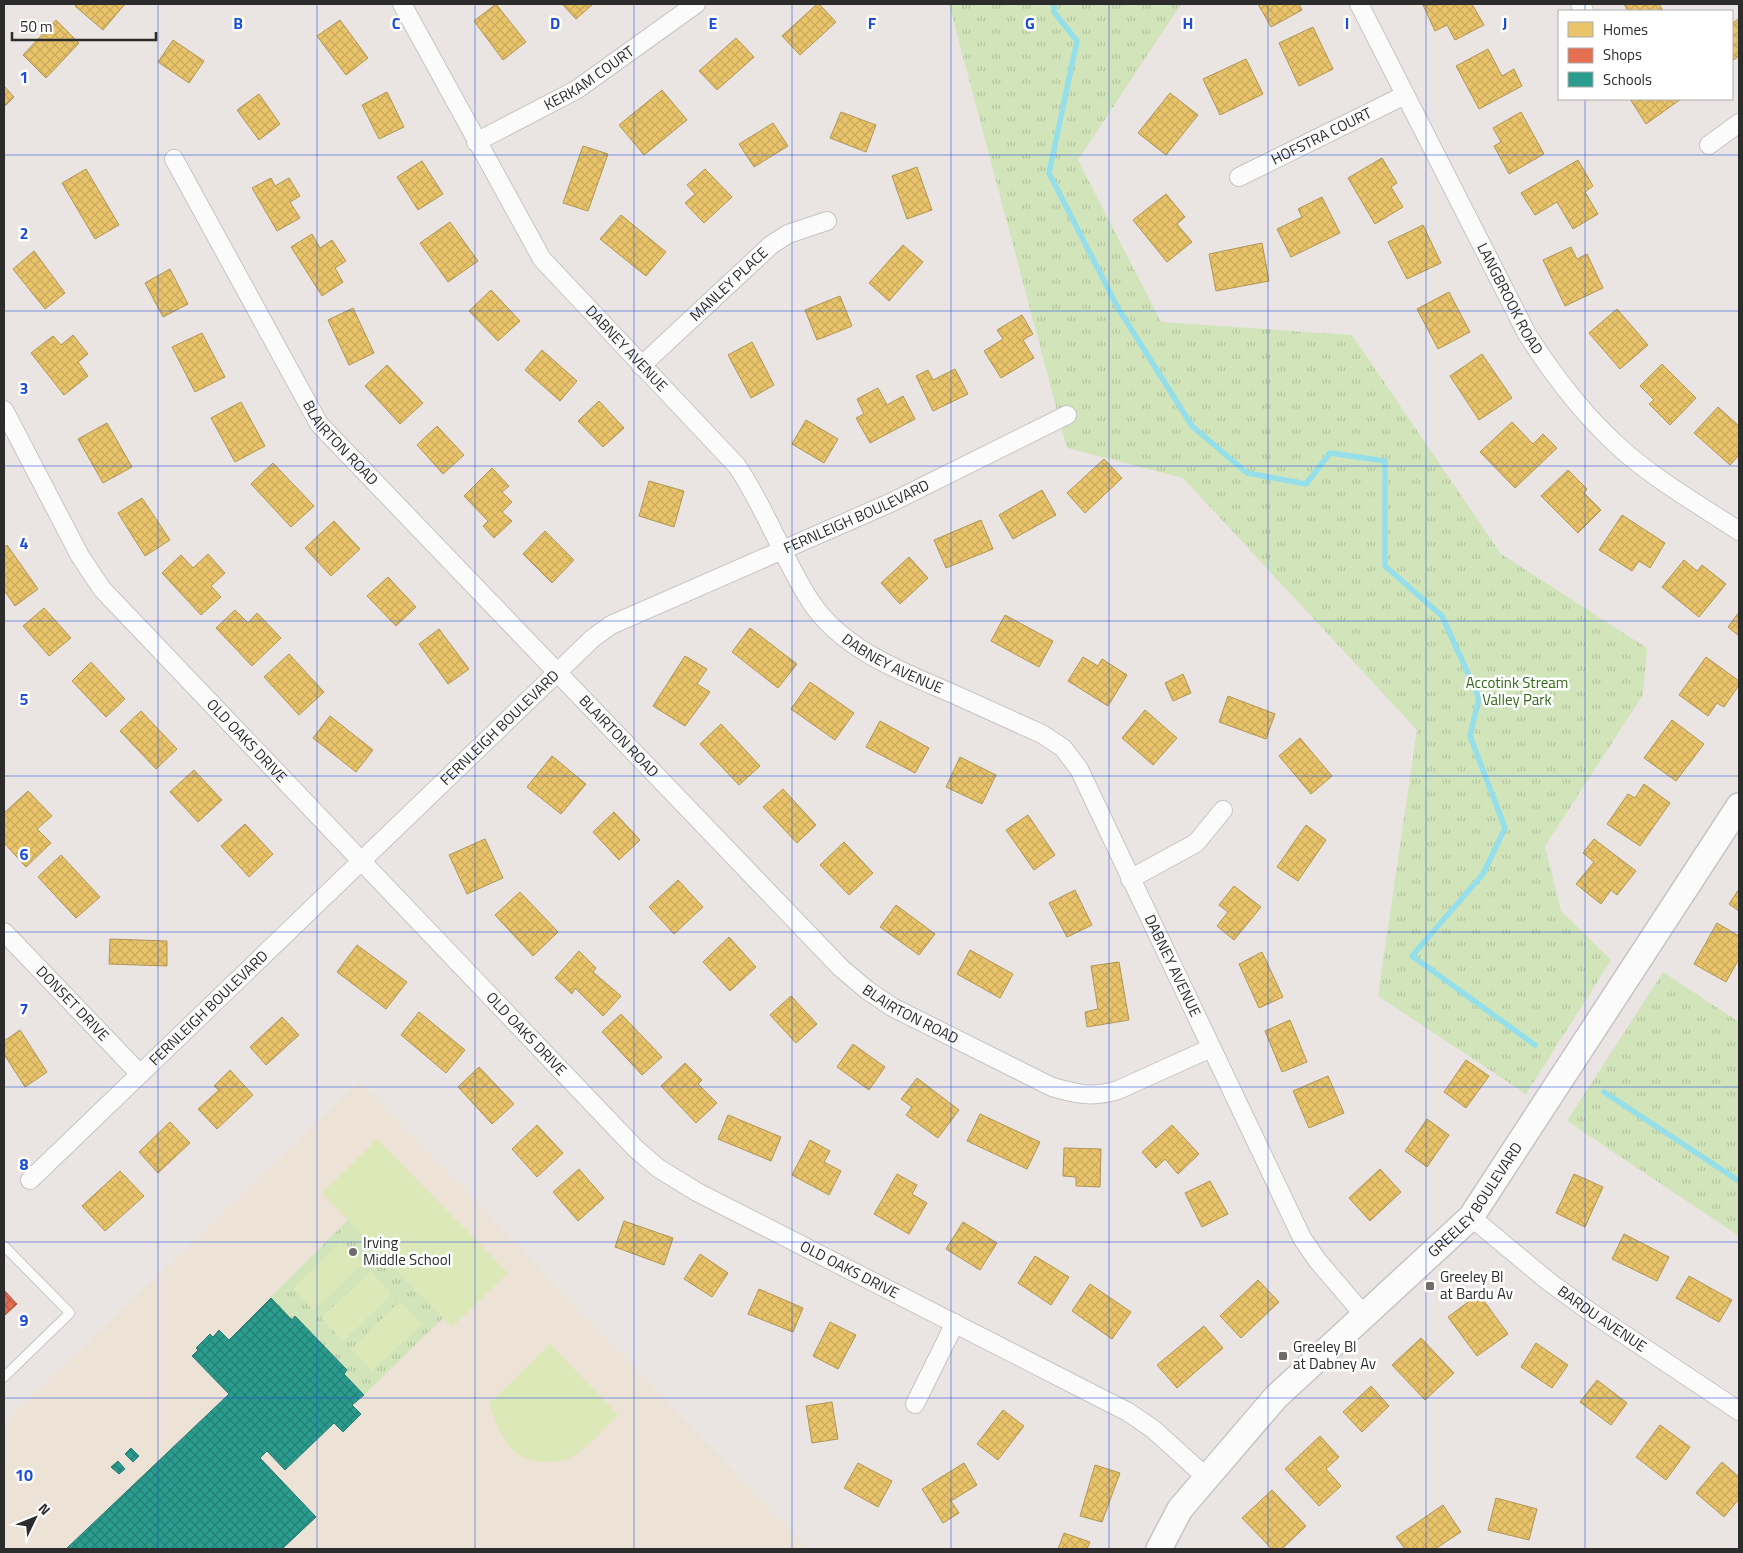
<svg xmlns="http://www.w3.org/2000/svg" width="1743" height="1553" viewBox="0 0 1743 1553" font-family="'Titillium Web',sans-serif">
  <defs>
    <pattern id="park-tufts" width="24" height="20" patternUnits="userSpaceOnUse" patternTransform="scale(1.25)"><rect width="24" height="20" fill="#d1e4ba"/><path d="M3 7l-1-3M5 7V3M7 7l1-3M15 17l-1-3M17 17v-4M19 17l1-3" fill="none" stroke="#b4c4a0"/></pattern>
    <pattern id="homes-cross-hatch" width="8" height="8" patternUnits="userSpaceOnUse" patternTransform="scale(1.25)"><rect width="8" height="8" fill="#e9c46a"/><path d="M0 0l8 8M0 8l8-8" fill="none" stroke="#c8a95c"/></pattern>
    <pattern id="shops-cross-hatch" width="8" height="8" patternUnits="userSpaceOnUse" patternTransform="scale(1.25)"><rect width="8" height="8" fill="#e76f51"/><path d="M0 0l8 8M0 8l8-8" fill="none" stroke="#bb5b43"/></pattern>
    <pattern id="schools-cross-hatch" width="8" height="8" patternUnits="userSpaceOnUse" patternTransform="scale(1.25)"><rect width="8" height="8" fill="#2a9d8f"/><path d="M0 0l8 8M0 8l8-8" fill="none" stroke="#248075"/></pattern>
  </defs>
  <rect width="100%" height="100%" fill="#eae5e2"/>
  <path fill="#ede2d6" d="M360 1081 808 1549H4V1423Z"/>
  <path fill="url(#park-tufts)" d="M949 4H1181L1078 160 1161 322 1352 335 1501 554 1647 648 1643 695 1545 846 1561 911 1611 960 1526 1094 1378 996 1417 730 1183 478 1067 448Z
    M1663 972 1739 1022V1236L1567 1121Z
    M348 1220 443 1318 364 1395 344 1374 347 1370 296 1316 292 1320 270 1298Z"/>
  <path fill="#dce8b8" d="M377 1139 508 1273 452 1327 322 1193Z
    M341 1241 363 1263 314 1311 293 1288Z
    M371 1271 392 1294 343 1341 321 1318Z
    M400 1301 422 1324 372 1371 351 1349Z
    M550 1344 618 1415C605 1427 587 1449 572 1457 565 1461 558 1461 550 1462 510 1464 500 1435 489 1404Z"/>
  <path fill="url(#homes-cross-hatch)" stroke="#b09657" d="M77 4H125L103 30 75 6Z
    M496 4 526 42 503 60 474 21Z
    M562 4H593L576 19Z
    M817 4H819L836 22 800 55 782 36Z
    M1258 4H1299L1302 10 1271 27Z
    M1472 4 1484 25 1455 40 1447 25 1435 31 1423 5Z
    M1624 4H1659L1663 11H1628Z
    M1739 18V56L1732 61V24Z
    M56 20 79 43 46 78 23 55Z
    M340 20 368 58 346 75 317 36Z
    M1313 27 1333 69 1299 86 1279 43Z
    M736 38 754 57 717 90 699 71Z
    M173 40 204 61 189 83 158 62Z
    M1488 49 1502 76 1514 69 1522 86 1479 109 1456 66Z
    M1246 59 1263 94 1220 115 1203 79Z
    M4 86 14 97 4 107Z
    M662 90 687 120 644 155 619 125Z
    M387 92 404 127 379 139 362 105Z
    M1170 93 1198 115 1166 155 1138 133Z
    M259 94 280 124 259 140 237 110Z
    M1630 99H1681L1646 124Z
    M841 112 876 125 866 152 830 138Z
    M1521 112 1544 154 1509 174 1494 146 1501 142 1493 128Z
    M773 123 788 146 754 167 739 144Z
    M583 146 608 154 588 211 563 203Z
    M1382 158 1397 183 1391 187 1403 207 1375 224 1348 178Z
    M1578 160 1593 186 1585 192 1598 214 1573 229 1557 202 1535 215 1521 193Z
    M422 161 443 194 418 210 397 177Z
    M917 167 932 210 907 219 892 176Z
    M86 169 119 225 95 239 62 183Z
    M705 169 732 197 704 223 685 203 695 194 687 185Z
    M271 178 275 186 289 178 300 196 290 202 300 218 277 231 252 188Z
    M1166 194 1185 217 1177 224 1192 242 1167 262 1133 220Z
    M1322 197 1340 233 1291 257 1277 229 1302 217 1298 209Z
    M621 215 666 252 646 276 600 239Z
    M450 222 478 261 448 282 420 243Z
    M1423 225 1441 263 1407 279 1388 242Z
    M312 234 320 248 332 240 346 261 335 268 343 282 322 296 291 247Z
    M1262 243 1269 281 1216 291 1209 254Z
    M903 245 923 262 889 301 869 283Z
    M1571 247 1577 259 1587 254 1603 288 1565 306 1543 260Z
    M34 251 65 293 45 309 13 269Z
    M170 269 188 304 163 317 145 283Z
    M491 290 520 321 498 341 469 311Z
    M1449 292 1470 332 1438 349 1417 309Z
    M840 296 852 326 817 340 805 310Z
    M353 308 374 353 349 365 328 320Z
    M1617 309 1648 345 1620 369 1589 333Z
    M1022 315 1033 334 1023 340 1034 358 1001 378 984 351 1003 339 997 330Z
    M202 333 225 377 195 392 172 347Z
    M73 335 88 354 78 362 88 376 64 395 31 353 53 336 61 345Z
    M752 342 774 385 751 398 728 355Z
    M542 350 577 381 560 401 525 370Z
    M1482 354 1512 398 1479 420 1450 376Z
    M1662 364 1696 398 1670 425 1649 404 1654 400 1640 386Z
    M387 365 423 403 400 424 365 386Z
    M955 369 968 394 933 411 916 376 928 370 933 380Z
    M878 388 887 405 903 396 915 419 870 443 856 418 864 414 857 399Z
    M599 401 624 428 603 447 578 421Z
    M241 402 265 446 235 462 211 418Z
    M1718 407 1739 426V455L1730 465 1694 433Z
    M806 420 838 439 824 463 792 444Z
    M1512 422 1533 444 1543 434 1557 448 1515 488 1480 452Z
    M107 423 132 467 103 483 78 439Z
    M437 426 464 455 443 474 417 445Z
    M1104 459 1122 478 1085 513 1067 493Z
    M273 463 314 506 291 527 251 484Z
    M492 468 509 486 502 492 512 502 502 512 512 521 494 538 483 526 488 521 464 496Z
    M1568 470 1587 489 1584 493 1601 510 1578 533 1541 496Z
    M649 481 684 491 674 527 639 516Z
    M1042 490 1056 515 1013 539 999 515Z
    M142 498 170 540 145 556 118 513Z
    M1622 515 1665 543 1650 568 1639 561 1632 571 1599 550Z
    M981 520 993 549 946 568 934 540Z
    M334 521 360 549 331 576 305 548Z
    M545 531 574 560 552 583 523 554Z
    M7 545 38 589 15 606 4 590V548Z
    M208 554 225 573 211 586 221 597 201 615 162 573 181 555 193 568Z
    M909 557 928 578 900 604 881 583Z
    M1684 560 1697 571 1702 565 1726 584 1699 617 1662 587Z
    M388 577 416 607 396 626 367 596Z
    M44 608 71 638 49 656 23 626Z
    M235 610 248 623 257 613 281 638 252 666 216 628Z
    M1739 612V636L1728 627Z
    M1005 615 1053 641 1039 667 991 641Z
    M750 628 797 664 778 688 732 652Z
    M439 629 469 669 448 684 419 644Z
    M289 654 324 692 299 715 264 677Z
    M685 656 707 669 697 684 710 692 685 726 653 706Z
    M1083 657 1098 666 1102 659 1127 675 1108 706 1068 681Z
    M1706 657 1739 681V685L1724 707 1717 703 1708 716 1679 695Z
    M91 662 125 699 106 717 72 681Z
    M1183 674 1191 693 1173 701 1165 683Z
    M810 682 854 713 835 740 791 709Z
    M1228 696 1275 714 1266 739 1219 722Z
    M1145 710 1177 738 1153 765 1122 738Z
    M141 711 177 749 156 769 120 731Z
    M330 716 373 750 356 772 313 738Z
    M1672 720 1704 744 1676 781 1644 758Z
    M880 721 929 748 915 773 866 747Z
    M721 724 760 766 739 785 700 744Z
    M1300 738 1332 776 1311 794 1279 756Z
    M552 756 586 784 561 814 527 787Z
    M960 757 996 775 982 804 946 787Z
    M194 770 222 800 198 822 170 792Z
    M1644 784 1670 803 1640 846 1607 824 1628 794 1635 798Z
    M783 789 816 825 797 843 763 807Z
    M28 791 52 816 37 829 51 843 26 867 4 843V813Z
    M614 812 640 840 619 860 593 832Z
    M1028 815 1055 855 1034 870 1006 830Z
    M245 824 273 854 249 877 221 846Z
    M1306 825 1326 840 1298 881 1277 867Z
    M485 839 503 878 467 894 449 855Z
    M1594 839 1636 871 1617 895 1611 890 1601 904 1576 884 1594 862 1583 853Z
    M844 842 873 873 849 895 820 865Z
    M61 855 100 897 76 918 38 877Z
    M678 880 703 907 674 934 649 907Z
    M1234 886 1261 907 1234 940 1217 926 1228 912 1219 905Z
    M1739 889V911L1729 904Z
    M1075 890 1092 925 1067 937 1049 903Z
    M520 892 558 932 533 956 495 915Z
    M896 905 935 934 919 955 880 927Z
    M1717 923 1739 936V959L1726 982 1694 964Z
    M729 937 756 967 730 991 703 962Z
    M110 939 167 941V966L109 964Z
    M357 945 407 982 386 1009 337 972Z
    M970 950 1013 974 1000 998 957 974Z
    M579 951 596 968 593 972 621 996 603 1016 575 988 572 994 555 978Z
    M1262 952 1283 997 1259 1008 1239 964Z
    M1119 962 1129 1020 1087 1027 1085 1012 1098 1009 1091 966Z
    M791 996 817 1024 796 1043 770 1015Z
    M419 1012 465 1050 446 1073 401 1035Z
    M621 1014 662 1057 642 1075 602 1032Z
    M282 1017 299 1035 266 1065 250 1047Z
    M1290 1020 1307 1062 1282 1072 1265 1031Z
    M20 1030 47 1072 25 1087 4 1054V1041Z
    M853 1044 885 1067 869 1090 837 1067Z
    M1466 1060 1489 1076 1466 1108 1444 1092Z
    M685 1063 702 1080 698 1084 717 1103 696 1123 661 1086Z
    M479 1067 514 1104 492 1124 458 1087Z
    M230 1070 253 1095 217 1129 198 1109 219 1090 214 1086Z
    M1328 1076 1344 1113 1309 1128 1293 1091Z
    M917 1078 959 1110 938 1138 906 1115 912 1107 901 1099Z
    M980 1114 1040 1142 1027 1169 967 1141Z
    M728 1115 781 1137 771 1161 718 1139Z
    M1427 1119 1449 1135 1427 1167 1405 1151Z
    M170 1122 190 1143 158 1173 139 1152Z
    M537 1125 563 1153 537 1177 512 1149Z
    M1172 1125 1199 1154 1178 1174 1165 1159 1156 1168 1142 1152Z
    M810 1140 830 1151 824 1162 841 1171 829 1195 792 1175Z
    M1064 1148 1101 1149 1100 1187 1076 1186V1177L1063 1176Z
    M579 1169 604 1198 578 1221 553 1192Z
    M1380 1169 1401 1192 1370 1221 1349 1198Z
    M120 1171 144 1196 105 1231 82 1206Z
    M897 1174 917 1185 912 1194 927 1203 909 1234 874 1214Z
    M1574 1174 1603 1187 1585 1227 1556 1213Z
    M1210 1181 1228 1214 1202 1227 1185 1193Z
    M624 1221 673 1238 664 1265 615 1247Z
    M963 1222 997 1243 980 1270 946 1249Z
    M1624 1234 1669 1257 1657 1281 1612 1259Z
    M700 1254 728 1273 712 1297 684 1279Z
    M1035 1256 1069 1277 1051 1305 1018 1283Z
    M1689 1276 1732 1300 1719 1322 1676 1298Z
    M1258 1280 1279 1302 1241 1338 1220 1316Z
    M1090 1284 1131 1312 1112 1339 1072 1311Z
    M759 1289 803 1308 793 1332 748 1314Z
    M1479 1294 1508 1334 1477 1356 1448 1317Z
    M830 1322 856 1335 838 1369 813 1356Z
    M1204 1326 1223 1348 1177 1388 1157 1365Z
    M1421 1338 1454 1373 1425 1400 1392 1365Z
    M1536 1343 1568 1365 1552 1388 1521 1367Z
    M1597 1380 1627 1403 1611 1425 1580 1402Z
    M1371 1386 1389 1406 1362 1432 1343 1412Z
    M832 1402 838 1439 812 1443 806 1406Z
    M1003 1410 1024 1426 998 1460 977 1444Z
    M1660 1425 1690 1447 1666 1480 1636 1457Z
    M1320 1436 1339 1457 1326 1469 1341 1486 1319 1506 1285 1469Z
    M1722 1462 1739 1477V1499L1724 1517 1696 1493Z
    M858 1463 892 1481 878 1507 844 1488Z
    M964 1463 977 1485 951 1501 959 1513 943 1523 922 1489Z
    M1095 1465 1120 1473 1102 1522 1080 1516Z
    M1272 1490 1306 1526 1282 1549H1272L1242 1518Z
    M1496 1498 1537 1509 1529 1540 1488 1530Z
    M1443 1505 1461 1532 1435 1549H1405L1396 1537Z
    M1064 1533 1090 1542 1087 1549H1058Z"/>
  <path fill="url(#shops-cross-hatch)" stroke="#af5b46" d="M4 1290 17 1304 4 1316Z"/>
  <path fill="url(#schools-cross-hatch)" stroke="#2b7b71" d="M271 1298 292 1320 295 1316 347 1370 344 1374 364 1395 352 1405 361 1414 343 1432 334 1423 285 1470 267 1451 260 1458 316 1517 282 1549H66L229 1394 192 1356 198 1350 196 1348 210 1334 213 1337 219 1330 229 1340Z
    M131 1448 139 1456 133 1462 125 1454Z
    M118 1461 125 1469 119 1474 111 1467Z"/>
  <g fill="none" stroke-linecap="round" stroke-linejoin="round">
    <path stroke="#95dfeb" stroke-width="5.5" d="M1054 4V12L1077 41 1049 173 1118 308 1192 426 1247 473 1306 484 1330 453 1385 461V566L1442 616 1479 698 1470 736 1505 828 1483 874 1412 956 1535 1045
      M1604 1092 1739 1181"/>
    <g stroke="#c6c4c4" stroke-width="11">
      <path id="lane" d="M4 1246 70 1313 4 1377"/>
    </g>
    <g stroke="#c6c4c4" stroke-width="20">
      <g id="street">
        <path id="s1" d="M402 4 542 259 737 466C766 509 783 559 811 602 842 649 900 671 949 692 980 706 1011 720 1042 734L1063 748 1079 769 1302 1238 1317 1260 1364 1315"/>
        <path id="s2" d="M1359 4 1527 334C1553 375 1582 413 1618 446 1654 479 1698 504 1739 531"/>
        <path d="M1580 4 1584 11"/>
        <path id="s3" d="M476 142 576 90 696 4"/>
        <path d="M1709 145 1739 123"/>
        <path id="s4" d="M174 159 319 424 841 968 867 990 892 1007 1052 1087C1077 1094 1092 1098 1118 1090L1211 1048"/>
        <path id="s5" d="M1239 177 1405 95"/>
        <path id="s6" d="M641 366 771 245 788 234 827 221"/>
        <path id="s7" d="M4 410 80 556 102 589 635 1148 658 1168 697 1192 1128 1412 1153 1429 1206 1477"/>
        <path d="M1130 879 1196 843 1223 810"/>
        <path id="s8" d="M4 932 140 1074"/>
        <path id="s9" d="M30 1180 593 638 611 625 890 503 1067 415"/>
        <path id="s10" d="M1471 1217 1548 1281 1589 1311 1739 1411"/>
        <path d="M915 1404 955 1323"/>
      </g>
    </g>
    <g stroke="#c6c4c4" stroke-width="28">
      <g id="secondary">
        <path id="s11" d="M1159 1549 1180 1509 1276 1397 1471 1217 1739 806"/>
      </g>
    </g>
    <use href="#lane" stroke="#fcfbfb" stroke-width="9"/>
    <use href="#street" stroke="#fcfbfb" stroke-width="18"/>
    <use href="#secondary" stroke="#fcfbfb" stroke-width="25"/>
  </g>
  <path fill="none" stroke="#1d4ed8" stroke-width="1" stroke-opacity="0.55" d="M158 4V1549M317 4V1549M475 4V1549M634 4V1549M792 4V1549M951 4V1549M1109 4V1549M1268 4V1549M1426 4V1549M1585 4V11M1585 99V1549M4 155H1739M4 311H1739M4 466H1739M4 621H1739M4 776H1739M4 932H1739M4 1087H1739M4 1242H1739M4 1398H1739"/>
  <g fill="#6e6d6c" stroke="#fff" stroke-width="2">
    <circle cx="353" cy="1252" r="5"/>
    <rect x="1425" y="1281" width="10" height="10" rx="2.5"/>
    <rect x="1278" y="1351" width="10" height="10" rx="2.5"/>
  </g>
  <g text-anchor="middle" stroke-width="5" stroke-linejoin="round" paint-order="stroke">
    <g font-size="15" fill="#2c2c2c" stroke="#fff">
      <text dy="5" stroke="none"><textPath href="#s3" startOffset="130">KERKAM COURT</textPath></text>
      <text dy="5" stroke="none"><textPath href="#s5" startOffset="92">HOFSTRA COURT</textPath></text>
      <text dy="5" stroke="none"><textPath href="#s6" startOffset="120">MANLEY PLACE</textPath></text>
      <text dy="5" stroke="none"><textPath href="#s2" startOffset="331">LANGBROOK ROAD</textPath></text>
      <text dy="5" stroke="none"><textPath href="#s1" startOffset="414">DABNEY AVENUE</textPath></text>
      <text dy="5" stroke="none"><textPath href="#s4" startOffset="330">BLAIRTON ROAD</textPath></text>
      <text dy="5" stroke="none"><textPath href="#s9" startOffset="1072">FERNLEIGH BOULEVARD</textPath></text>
      <text dy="5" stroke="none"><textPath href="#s1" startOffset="834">DABNEY AVENUE</textPath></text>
      <text dy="5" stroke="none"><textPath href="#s9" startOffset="652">FERNLEIGH BOULEVARD</textPath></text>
      <text dy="5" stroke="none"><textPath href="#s4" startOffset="735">BLAIRTON ROAD</textPath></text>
      <text dy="5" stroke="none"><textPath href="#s7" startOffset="414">OLD OAKS DRIVE</textPath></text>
      <text dy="5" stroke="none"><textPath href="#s1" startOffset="1269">DABNEY AVENUE</textPath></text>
      <text dy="5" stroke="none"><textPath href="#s8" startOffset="99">DONSET DRIVE</textPath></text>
      <text dy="5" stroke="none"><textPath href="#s9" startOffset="248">FERNLEIGH BOULEVARD</textPath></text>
      <text dy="5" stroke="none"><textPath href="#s4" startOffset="1140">BLAIRTON ROAD</textPath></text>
      <text dy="5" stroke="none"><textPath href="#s7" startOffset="819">OLD OAKS DRIVE</textPath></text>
      <text dy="5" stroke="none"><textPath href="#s11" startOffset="474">GREELEY BOULEVARD</textPath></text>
      <text dy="5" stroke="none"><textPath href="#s7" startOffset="1224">OLD OAKS DRIVE</textPath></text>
      <text dy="5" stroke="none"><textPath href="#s10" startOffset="166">BARDU AVENUE</textPath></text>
    </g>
    <g font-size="15" fill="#346a1a" stroke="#fff">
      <text x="1517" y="688">Accotink Stream<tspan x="1517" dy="17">Valley Park</tspan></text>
    </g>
    <g font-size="15" fill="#2c2c2c" stroke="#fff" text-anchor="start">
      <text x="363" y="1248">Irving<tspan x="363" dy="17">Middle School</tspan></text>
      <text x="1440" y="1282">Greeley Bl<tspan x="1440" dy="17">at Bardu Av</tspan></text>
      <text x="1293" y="1352">Greeley Bl<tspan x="1293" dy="17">at Dabney Av</tspan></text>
    </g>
  </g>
  <g font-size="16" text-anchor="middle" font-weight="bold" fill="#1d4ed8" stroke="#fff" stroke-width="5" stroke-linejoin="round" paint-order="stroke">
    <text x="238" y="29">B</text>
    <text x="396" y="29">C</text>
    <text x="555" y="29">D</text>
    <text x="713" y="29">E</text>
    <text x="872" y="29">F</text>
    <text x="1030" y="29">G</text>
    <text x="1188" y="29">H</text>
    <text x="1347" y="29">I</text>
    <text x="1505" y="29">J</text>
    <text x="24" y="83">1</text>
    <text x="24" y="239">2</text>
    <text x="24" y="394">3</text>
    <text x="24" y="549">4</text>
    <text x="24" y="705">5</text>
    <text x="24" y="860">6</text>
    <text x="24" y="1015">7</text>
    <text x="24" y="1170">8</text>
    <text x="24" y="1326">9</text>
    <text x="24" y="1481">10</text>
  </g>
  <rect width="1743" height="1553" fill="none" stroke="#2c2c2c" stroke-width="10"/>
  <rect x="1558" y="10" width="175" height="90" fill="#ffffff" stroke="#ababab"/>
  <rect x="1568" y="22" width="25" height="15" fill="#e9c46a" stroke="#ababab"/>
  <text x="1603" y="35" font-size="15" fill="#2c2c2c">Homes</text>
  <rect x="1568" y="48" width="25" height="15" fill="#e76f51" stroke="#ababab"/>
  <text x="1603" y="60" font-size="15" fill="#2c2c2c">Shops</text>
  <rect x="1568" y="72" width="25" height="15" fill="#2a9d8f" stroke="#ababab"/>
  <text x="1603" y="85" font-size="15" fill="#2c2c2c">Schools</text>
  <g transform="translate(35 1518) rotate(47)" stroke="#ffffff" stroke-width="4" paint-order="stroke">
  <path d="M0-4L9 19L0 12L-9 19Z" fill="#2c2c2c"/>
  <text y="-8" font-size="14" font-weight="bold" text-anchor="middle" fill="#2c2c2c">N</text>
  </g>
  <path d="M12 32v8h144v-8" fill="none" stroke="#2c2c2c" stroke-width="2.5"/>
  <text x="20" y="32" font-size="15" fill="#2c2c2c" stroke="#ffffff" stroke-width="4" paint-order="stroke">50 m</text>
</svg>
